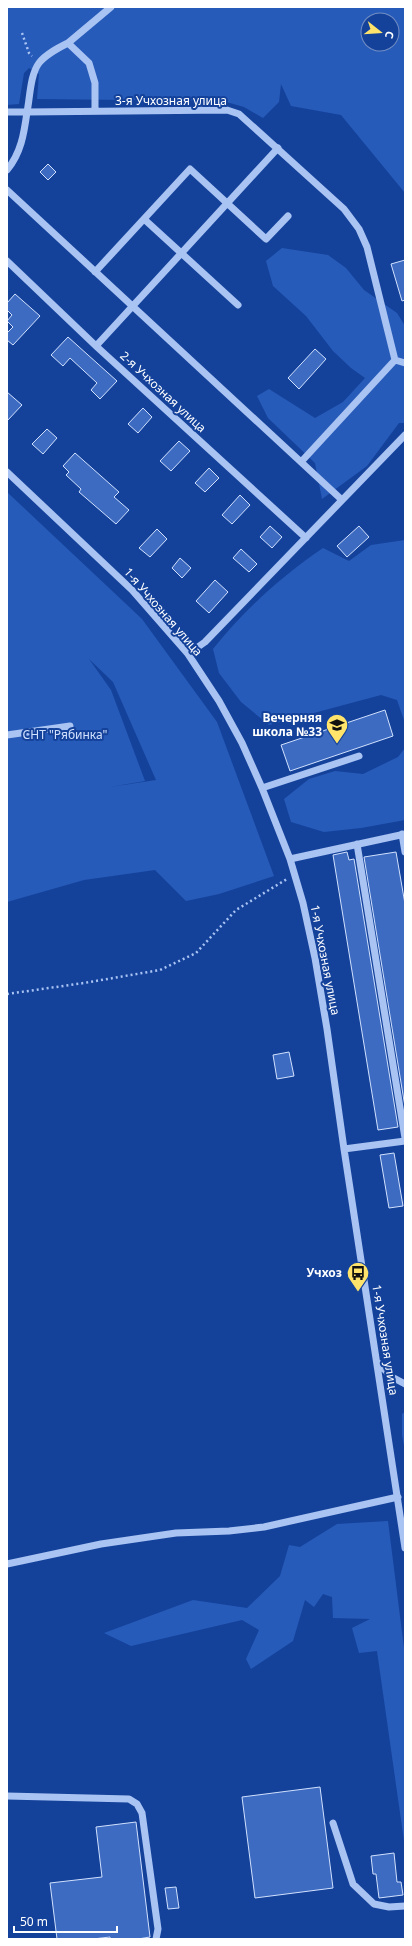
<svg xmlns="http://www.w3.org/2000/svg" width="412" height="1946" viewBox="0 0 412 1946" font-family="'Noto Sans',sans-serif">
  <rect width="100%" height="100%" fill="#14429b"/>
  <path fill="#275bb9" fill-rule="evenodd" d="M7 7H405V193L341 115 291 106 281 84 279 102 263 118 244 107 223 101 37 99 39 74 29 68 24 73 19 104 7 105ZM368 20H392V44H368Z
    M282 248 328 255 346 268 364 290 397 313 405 326V423H399L367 466 322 499 315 463 268 418 257 396 269 389 315 418 343 402 365 378 351 368 333 351 306 316 273 286 266 261Z
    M7 492 142 619 217 722 274 876 219 894 186 901 155 870 84 880 7 902ZM89 659 113 682 156 780 110 787 145 781 111 690Z
    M405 540V723L397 700 381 695 269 725 241 702 219 673 213 649C244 610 282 576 323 548L349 561 371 545Z
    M405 748V820L361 828 324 832 291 822 284 799 309 779 335 771 363 774 398 757Z
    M405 1412V1451L402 1435V1414Z
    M388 1521 405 1656V1848L377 1651 359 1653 352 1628 370 1619 333 1618 332 1597 323 1594 314 1607 305 1600 293 1641 251 1669 246 1659 259 1630 242 1620 131 1646 104 1633 193 1600 247 1608 280 1576 289 1545 300 1547 337 1524Z"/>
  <path fill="#3d6bc2" stroke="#d1e1fd" d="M48 164 56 172 48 180 40 172Z
    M405 260V300L402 301 391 264Z
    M15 294 40 316 13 345 7 340V333L13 327 7 321 12 315 7 310V303Z
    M68 337 117 381 100 399 91 390 97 383 70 358 63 366 51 355Z
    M315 349 326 359 299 389 288 378Z
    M7 392 22 405 7 421Z
    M143 408 152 417 138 433 128 424Z
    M47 429 57 438 43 454 32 444Z
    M179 441 190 451 171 471 160 461Z
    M75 453 119 492 114 497 129 510 116 524 79 492 81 489 66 475 69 472 63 466Z
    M209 468 219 478 205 492 195 483Z
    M240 495 250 505 232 524 222 515Z
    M270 526 282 537 272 548 260 537Z
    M359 526 369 537 347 557 337 546Z
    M157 529 167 539 150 557 139 548Z
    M241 549 257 564 249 572 233 558Z
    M180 558 191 568 182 578 172 568Z
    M215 580 228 592 209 613 196 601Z
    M385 710 393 736 290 771 281 745Z
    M347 852 349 860 354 859 398 1127 378 1130 333 855Z
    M396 852 405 904V1107L364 857Z
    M289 1052 294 1076 277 1079 273 1055Z
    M394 1153 403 1206 389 1208 380 1155Z
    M320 1787 333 1888 255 1898 242 1797Z
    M136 1822 150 1937 138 1939H110V1937L93 1939H57L50 1883 102 1877 96 1827Z
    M394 1853 397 1882H401L403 1895 379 1898 376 1874H373L371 1856Z
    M176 1887 179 1908 168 1909 165 1888Z"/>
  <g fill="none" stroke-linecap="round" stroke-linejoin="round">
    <path stroke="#a9c3f3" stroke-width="2.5" stroke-dasharray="2 3" stroke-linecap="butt" d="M22 33 29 53 32 56
      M7 994 84 983 160 970 196 953 236 910 287 879"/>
    <path stroke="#a9c3f3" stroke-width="7" d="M68 43 111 7
      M7 112H27C30 98 30 75 39 63 46 54 58 48 68 43L89 63 95 83V111
      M7 170C21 153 24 134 27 112L227 110 239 114 344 209 359 229 367 247 395 360 405 363
      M7 190 342 500
      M144 219 238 305
      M7 261 96 346 306 538
      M95 272 190 169 266 239 288 216
      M96 346 278 148
      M301 462 395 360
      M7 472 132 590 188 654 219 701 242 743 262 788 290 859 303 903 315 958 327 1029 344 1149 405 1548
      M188 654 205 642 405 435
      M7 735 70 726
      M262 788 359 756
      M402 834 405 852
      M357 844 405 1138
      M290 859 405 834
      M344 1149 405 1141
      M377 1362 392 1377 405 1384
      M7 1564 101 1544 176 1533 229 1531 264 1527 398 1497
      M7 1796 129 1799 137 1804 142 1813 158 1929 156 1939
      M333 1823 353 1884 374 1904 389 1907 405 1906"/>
  </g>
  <defs>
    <g id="school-pin" transform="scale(1.15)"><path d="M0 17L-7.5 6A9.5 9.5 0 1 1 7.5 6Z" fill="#ffe36b" stroke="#14429b"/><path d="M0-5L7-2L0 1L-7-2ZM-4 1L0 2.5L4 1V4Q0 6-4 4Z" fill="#111"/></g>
    <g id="bus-pin" transform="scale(1.15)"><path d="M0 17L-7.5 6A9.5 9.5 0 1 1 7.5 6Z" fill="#ffe36b" stroke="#14429b"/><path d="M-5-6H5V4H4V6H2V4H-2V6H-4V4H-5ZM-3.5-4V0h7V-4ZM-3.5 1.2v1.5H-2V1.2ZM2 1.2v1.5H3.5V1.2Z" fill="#111"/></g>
  </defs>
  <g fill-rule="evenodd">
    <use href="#school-pin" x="337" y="725"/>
    <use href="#bus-pin" x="358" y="1273"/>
  </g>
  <g text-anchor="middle" stroke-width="4" stroke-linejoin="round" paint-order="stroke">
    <g font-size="12" fill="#fff" stroke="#14429b">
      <text x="171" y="105">3-я Учхозная улица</text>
      <text transform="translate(163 392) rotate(43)" y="4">2-я Учхозная улица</text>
      <text transform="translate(163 612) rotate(49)" y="4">1-я Учхозная улица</text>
      <text transform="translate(325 960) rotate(79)" y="4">1-я Учхозная улица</text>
      <text transform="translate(385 1340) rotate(81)" y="4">1-я Учхозная улица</text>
    </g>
    <g font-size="12" font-weight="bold" fill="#fff" stroke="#14429b" text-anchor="end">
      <text x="322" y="722">Вечерняя<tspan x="322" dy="14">школа №33</tspan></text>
      <text x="342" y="1277">Учхоз</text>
    </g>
    <g font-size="12" fill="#d1e1fd" stroke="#14429b">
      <text x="65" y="739">СНТ "Рябинка"</text>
    </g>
  </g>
  <rect width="412" height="1946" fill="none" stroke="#ffffff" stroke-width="16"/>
  <g transform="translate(380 32) rotate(107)"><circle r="19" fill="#14429b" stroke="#728ec3"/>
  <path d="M0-3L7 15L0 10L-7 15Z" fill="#ffe36b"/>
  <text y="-6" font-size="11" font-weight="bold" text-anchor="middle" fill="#ffffff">С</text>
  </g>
  <path d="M14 1926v6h103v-6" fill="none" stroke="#ffffff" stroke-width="2"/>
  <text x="20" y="1926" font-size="12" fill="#ffffff" stroke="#14429b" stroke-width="3" paint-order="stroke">50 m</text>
</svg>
